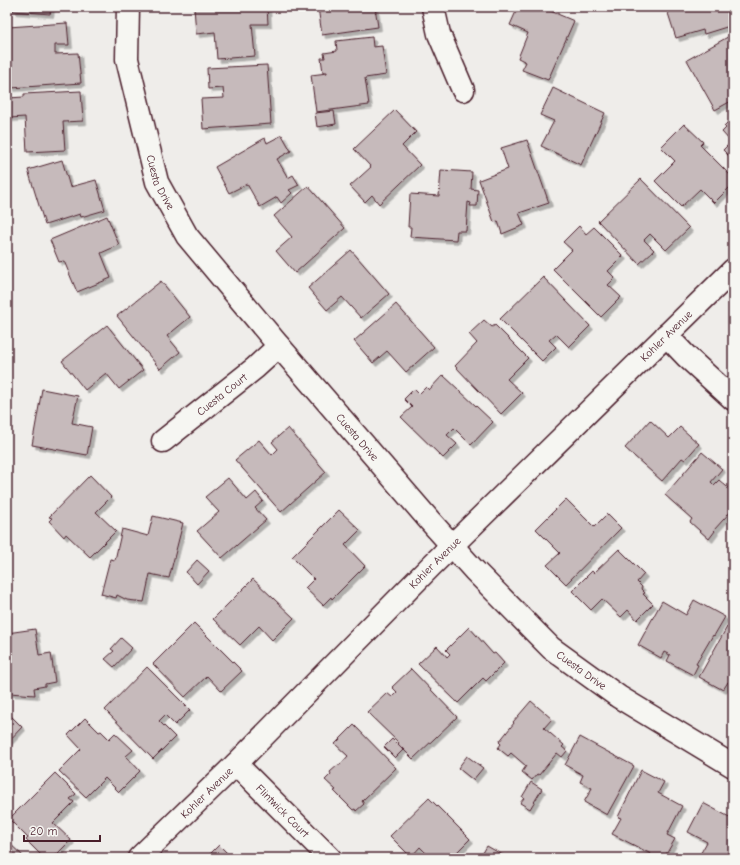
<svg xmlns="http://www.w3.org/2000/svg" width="740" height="865" viewBox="0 0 740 865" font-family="'Comic Neue',sans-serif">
  <defs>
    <filter id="shadow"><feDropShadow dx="3.5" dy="3.5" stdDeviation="0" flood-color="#0004"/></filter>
  </defs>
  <rect width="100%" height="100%" fill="#efedea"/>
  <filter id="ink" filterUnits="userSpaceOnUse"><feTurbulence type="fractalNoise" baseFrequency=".025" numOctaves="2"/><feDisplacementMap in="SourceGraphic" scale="8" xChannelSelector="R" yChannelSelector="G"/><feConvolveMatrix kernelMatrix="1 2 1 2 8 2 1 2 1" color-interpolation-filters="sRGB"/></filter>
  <g filter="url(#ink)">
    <path fill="#c6babb" stroke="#4a1f2b" filter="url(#shadow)" d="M13 7H51L50 14 13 11Z
      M194 7H267L268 24H252L255 56 217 59 215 32 196 34Z
      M318 7H375L378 27 322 35Z
      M518 7H541L574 21 548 80 522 70 526 62 518 58 528 33 510 25Z
      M666 7H728L733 25 704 34 703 30 676 38Z
      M67 23 69 45H55V54L78 53 81 83 11 88 8 27Z
      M733 34V100L715 110 687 60Z
      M372 37 373 47 382 46 386 75 365 78 369 105 316 112 311 75 327 73V72H323L321 58H325L324 53 337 51 336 41Z
      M267 65 271 124 203 129 201 99 224 98 223 88 208 89 207 68Z
      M553 88 605 113 581 165 541 146 554 121 540 115Z
      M81 91 83 121 63 122 65 150 27 152 25 117 9 118 8 98 24 97V94Z
      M395 110 416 132 402 146 420 165 379 204 372 195 365 202 350 186 371 167 354 149Z
      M334 111 336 124 317 127 315 113Z
      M733 117V160L723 150 731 142 722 132 726 128 724 126Z
      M684 124 703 142 700 145 733 178V184L714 203 700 189 681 207 655 181 675 161 661 147Z
      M282 135 291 151 277 159 288 178 293 175 299 185 289 190 292 193 281 203 277 197 260 207 247 184 229 193 215 167 265 138 267 143Z
      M527 140 549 203 519 213 524 225 502 234 498 221 494 222 479 180 508 169 501 148Z
      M62 160 70 187 96 180 105 210 81 217 80 214 45 225 28 170Z
      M441 170 472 172 471 189 478 190 477 206H470L471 203 468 202 466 231H457L456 240 410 237 411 227H408L410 194 439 196Z
      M641 179 689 228 666 250 650 234 644 240 654 250 639 264 598 221Z
      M308 186 345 228 295 273 276 251 292 237 274 216Z
      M107 216 119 245 101 253 111 278 77 292 64 261 59 262 50 240Z
      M579 226 586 234 594 227 623 256 608 271 615 278 608 285 621 297 601 317 553 269 572 250 563 242Z
      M351 250 389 294 361 318 342 297 327 310 308 288Z
      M543 277 590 326 569 347 556 334 549 340 556 347 542 361 500 319Z
      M161 281 190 317 167 336 180 352 160 369 117 316Z
      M396 304 434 347 406 372 387 351 373 363 354 341Z
      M484 320 492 327 495 325 528 358 507 379 522 393 501 414 455 366 477 343 469 334Z
      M107 325 143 370 119 389 106 373 85 390 62 361Z
      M443 375 493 422 471 445 454 428 447 435 457 444 443 458 401 417 412 407 404 399 414 389 419 394 426 387 429 390Z
      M42 389 78 396 72 423 92 427 87 455 32 445Z
      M650 420 669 438 680 427 699 444 685 460 682 458 662 481 625 448Z
      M288 428 326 472 281 512 235 460 259 440 272 455 278 449 272 442Z
      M702 452 722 469 711 482 714 485 719 480 733 492V509L714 530 715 531 709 539 690 522 692 519 665 495Z
      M90 475 111 497 96 512 116 531 90 557 66 534 64 537 49 521 52 518 49 517Z
      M228 478 247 500 256 492 263 501 255 508 266 520 222 558 197 531 219 512 205 497Z
      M566 499 594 527 607 514 621 528 566 584 547 565 560 553 536 529Z
      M339 510 360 530 345 545 365 566 332 599 331 597 323 605 305 588 314 579 292 557Z
      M153 516 183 523 169 578 150 574 144 602 127 600 117 595 116 598 101 594 110 559 115 560 122 529 148 536Z
      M619 549 644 574 637 582 642 587 641 589 645 593 643 594 653 604 637 620 628 610 621 617 602 599 591 610 572 591 592 571 594 573Z
      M197 560 209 571 197 584 186 572Z
      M253 579 294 618 272 640 259 626 240 645 213 619Z
      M694 600 725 617 714 636 713 635 696 664 698 665 693 675 667 661 670 655 664 652 661 658 638 645 662 601 686 615Z
      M194 623 242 671 221 691 207 676 185 697 153 664Z
      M469 627 493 654 495 653 504 663 486 681 483 678 458 703 418 664 437 646 447 657 450 654 446 650Z
      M727 627 733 630V685L728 682 723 690 699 677Z
      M35 629 39 655 51 653 55 682 45 684V686L34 688 35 695 9 693 7 683V633Z
      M121 638 132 648 114 667 105 659 114 651 111 649Z
      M147 667 190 710 175 725 165 715 159 721 175 737 153 759 105 710Z
      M411 669 457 717 413 759 398 744 399 743 367 712 387 693 392 697 397 692 392 687Z
      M531 701 552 719 544 728 564 745 562 747 567 751 562 757 557 753 539 775 537 774 532 780 522 772 526 766 511 753 508 756 498 748 501 744 499 742 514 723 513 722Z
      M7 712 22 727 7 743Z
      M85 718 99 732 101 731 109 739 115 733 133 750 126 756 140 771 119 792 105 778 86 797 59 771 81 749 68 735Z
      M354 725 396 768 362 801 364 804 356 811 355 809 353 810 334 791 336 790 325 780 331 774 330 772 338 765H340L348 756 335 744Z
      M580 737 634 766 607 815 584 802 592 788 580 782 583 775 565 765Z
      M392 739 403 750 395 758 384 747Z
      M467 756 483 768 473 780 458 768Z
      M641 770 664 782 658 793 682 806 667 835 675 839 664 858H653L650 856 651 854 612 834 621 818 618 817Z
      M55 773 76 794 70 799 74 802 53 823 71 840 53 858H44L26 840 28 838 9 819Z
      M531 782 542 789 530 809 520 803 524 798 522 797Z
      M429 798 470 839 451 858H431L420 847 411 857 390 836Z
      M703 803 733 819V858H698L707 842 688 832Z
      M7 841 25 858H7Z
      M219 845 232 858H206Z
      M487 846 508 858H480Z"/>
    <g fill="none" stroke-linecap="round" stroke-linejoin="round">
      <g stroke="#4a1f2b" stroke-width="25">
        <g id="minor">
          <path id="s1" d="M128 7 127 59 157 182 187 236 279 346 430 521 474 570 551 648 619 697 733 766"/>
          <path d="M433 7 439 34 463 90"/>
          <path d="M666 335 687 357 733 399"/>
          <path id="s2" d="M163 441 255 368 279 346"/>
          <path id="s3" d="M236 764 330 858"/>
          <path id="s4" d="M139 858 236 764 431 566 733 270"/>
        </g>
      </g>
      <use href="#minor" stroke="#f6f6f2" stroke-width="22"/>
    </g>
  </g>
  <g text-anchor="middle" stroke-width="3" stroke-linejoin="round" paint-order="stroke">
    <g font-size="11" fill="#4a1f2b" stroke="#f6f6f2">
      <text dy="4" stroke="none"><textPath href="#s1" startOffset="180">Cuesta Drive</textPath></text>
      <text dy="4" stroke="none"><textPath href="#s4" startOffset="742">Kohler Avenue</textPath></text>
      <text dy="4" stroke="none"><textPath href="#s2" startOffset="75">Cuesta Court</textPath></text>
      <text dy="4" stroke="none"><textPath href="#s1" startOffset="504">Cuesta Drive</textPath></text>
      <text dy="4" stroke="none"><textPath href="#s4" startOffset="418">Kohler Avenue</textPath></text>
      <text dy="4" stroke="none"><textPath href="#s1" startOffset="828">Cuesta Drive</textPath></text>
      <text dy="4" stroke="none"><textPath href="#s4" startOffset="94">Kohler Avenue</textPath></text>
      <text dy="4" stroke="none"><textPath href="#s3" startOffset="66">Flintwick Court</textPath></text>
    </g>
  </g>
  <rect width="740" height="865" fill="none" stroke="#f6f6f2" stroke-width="24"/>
  <rect x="12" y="12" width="716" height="841" fill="none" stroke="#4a1f2b" stroke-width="1.5" filter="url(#ink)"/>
  <path d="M24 835v6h76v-6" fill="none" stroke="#4a1f2b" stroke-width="2"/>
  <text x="30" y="835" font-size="12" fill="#4a1f2b" stroke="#f6f6f2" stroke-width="3" paint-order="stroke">20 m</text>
</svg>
